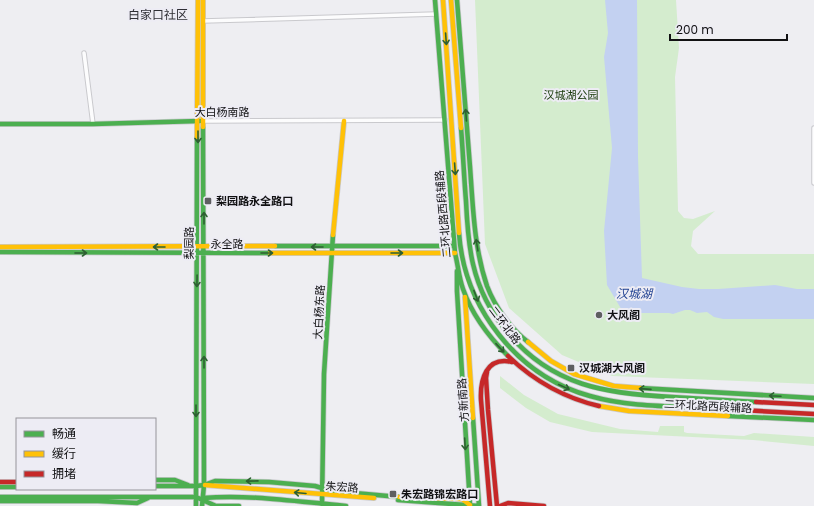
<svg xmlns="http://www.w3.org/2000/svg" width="814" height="506" viewBox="0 0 814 506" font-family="Poppins,'Noto Sans SC',sans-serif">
  <rect width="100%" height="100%" fill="#eeeef2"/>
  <path fill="#d4ecce" d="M475 0H676L679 48 675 77 678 211 684 218 693 219 715 211 693 231 691 246 698 254H814V384L612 376 562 355 509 308 485 244Z
    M500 376 524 395 558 414 620 429 658 432 660 426H684V432L687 433 744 436 754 433 814 437V446L753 440 592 432 550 422 526 408 500 388Z"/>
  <path fill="#c3d1f1" d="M605 0H637L638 157 642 278 682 287 699 289H718L775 285 797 289H814V319H723L714 317 707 312 697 313 690 310H685L673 314 669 313H641L623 312 607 285 604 231 612 148 604 57 608 33Z"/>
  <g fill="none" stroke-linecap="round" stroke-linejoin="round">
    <g stroke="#c9c9cd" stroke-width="5.5">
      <path id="street" d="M203 21 436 14
        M84 53 93 124
        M204 121 445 120
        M814 128V183"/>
    </g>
    <g stroke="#c9c9cd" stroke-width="6">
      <path id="fast" d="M435 0 455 253C458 265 459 278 463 289 472 315 490 338 508 356
        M457 0C461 56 466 111 470 167 473 207 474 248 487 286 495 307 511 329 528 342
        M0 124H93L200 121
        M461 128C463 152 464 177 466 201 467 222 468 243 473 264 479 290 491 313 508 333 552 386 607 394 672 397 700 399 728 400 756 402
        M459 233C464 307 517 376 590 396 621 405 654 406 687 407
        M275 246H454
        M0 252 270 253
        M457 271V291L470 505
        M640 388 814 398
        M728 416 814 420
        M473 418 479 506
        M155 480H175L188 485
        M155 486H196L204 485 215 481 269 482 315 486 332 491 399 497
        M0 487H17
        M0 497H196L216 506H239
        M203 498C250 494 299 502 346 506
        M398 500 479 506
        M0 501H98L137 503 148 498
        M322 504 324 374 333 235
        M196 506 197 137
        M202 506 204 485 203 127"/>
    </g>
    <g stroke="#c9c9cd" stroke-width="6">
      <path id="slow" d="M203 0V127
        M443 0 459 233
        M451 0 461 128
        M197 137 198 0
        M333 235 344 121
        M0 247 275 246
        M270 253H455
        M465 297 473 418
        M528 342 551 361 574 374 614 386 640 388
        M599 406 629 411 728 416
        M205 485 374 498
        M399 497 462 499 470 505"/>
    </g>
    <g stroke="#c9c9cd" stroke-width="6">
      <path id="jam" d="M508 356C533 380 565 398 599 406
        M487 372 486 378 488 410 497 506
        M756 402 814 405
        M687 407 814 414
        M0 482H17
        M490 506 481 400C480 380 486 356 512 362
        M500 506 508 503 544 506"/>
    </g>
    <use href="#street" stroke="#fcfcfd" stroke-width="3.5"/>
    <use href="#fast" stroke="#4caf50" stroke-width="4.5"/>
    <use href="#slow" stroke="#ffc107" stroke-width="4.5"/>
    <use href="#jam" stroke="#c62828" stroke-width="4.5"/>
  </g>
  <defs><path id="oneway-shaft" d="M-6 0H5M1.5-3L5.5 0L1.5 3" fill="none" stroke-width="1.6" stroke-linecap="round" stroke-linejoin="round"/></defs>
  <g stroke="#2e6032">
    <use href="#oneway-shaft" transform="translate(446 39) rotate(86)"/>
    <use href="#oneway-shaft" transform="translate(466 115) rotate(-94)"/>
    <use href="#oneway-shaft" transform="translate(198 137) rotate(90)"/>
    <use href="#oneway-shaft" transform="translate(455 169) rotate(86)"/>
    <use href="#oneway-shaft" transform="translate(204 218) rotate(-90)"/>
    <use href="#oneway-shaft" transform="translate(477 245) rotate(-99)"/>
    <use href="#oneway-shaft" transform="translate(159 247) rotate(180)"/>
    <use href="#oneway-shaft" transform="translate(317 247) rotate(-180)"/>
    <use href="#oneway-shaft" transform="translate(81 253)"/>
    <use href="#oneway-shaft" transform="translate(267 253)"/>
    <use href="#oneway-shaft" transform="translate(397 253)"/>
    <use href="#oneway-shaft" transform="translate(197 281) rotate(91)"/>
    <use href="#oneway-shaft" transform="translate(476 296) rotate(69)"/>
    <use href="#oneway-shaft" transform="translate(500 348) rotate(47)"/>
    <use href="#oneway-shaft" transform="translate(204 362) rotate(-90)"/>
    <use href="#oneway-shaft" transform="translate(564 387) rotate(24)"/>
    <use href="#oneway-shaft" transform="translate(645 389) rotate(-176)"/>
    <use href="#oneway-shaft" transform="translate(775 396) rotate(-177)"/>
    <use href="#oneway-shaft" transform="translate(196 411) rotate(90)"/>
    <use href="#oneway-shaft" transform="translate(465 444) rotate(87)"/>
    <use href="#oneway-shaft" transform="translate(252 481) rotate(179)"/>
    <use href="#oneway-shaft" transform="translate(300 493) rotate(-175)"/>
  </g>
  <g fill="#5e5e61" stroke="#edecf4" stroke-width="1.5">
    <rect x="204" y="197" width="8" height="8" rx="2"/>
    <circle cx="599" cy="315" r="4"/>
    <rect x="567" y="364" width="8" height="8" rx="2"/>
    <rect x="389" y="490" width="8" height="8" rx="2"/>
  </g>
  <g text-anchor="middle" stroke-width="4" stroke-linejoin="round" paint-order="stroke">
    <g font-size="11" fill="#173909" stroke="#edecf4">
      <text x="571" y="99">汉城湖公园</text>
    </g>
    <g font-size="11" fill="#111113" stroke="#edecf4">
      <text x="222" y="116">大白杨南路</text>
      <text transform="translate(443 214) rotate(-95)" y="4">二环北路西段辅路</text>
      <text transform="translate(189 243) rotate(-90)" y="4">梨园路</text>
      <text x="227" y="248">永全路</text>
      <text transform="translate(319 312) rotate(-87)" y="4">大白杨东路</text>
      <text transform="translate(505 325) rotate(53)" y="4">二环北路</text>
      <text transform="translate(463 400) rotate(-94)" y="4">方新南路</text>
      <text transform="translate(708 406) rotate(3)" y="4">二环北路西段辅路</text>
      <text transform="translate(342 487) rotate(4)" y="4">朱宏路</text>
    </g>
    <g font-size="11" font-weight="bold" fill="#111113" stroke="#edecf4" text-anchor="start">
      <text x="216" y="205">梨园路永全路口</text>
      <text x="607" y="319">大风阁</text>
      <text x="579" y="372">汉城湖大风阁</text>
      <text x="401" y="498">朱宏路锦宏路口</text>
    </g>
    <g font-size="12" fill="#2f2f34" stroke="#edecf4">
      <text x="158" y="19">白家口社区</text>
    </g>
    <g font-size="12" font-style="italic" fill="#1f4091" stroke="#edecf4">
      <text x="634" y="298">汉城湖</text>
    </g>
  </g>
  <rect x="16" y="418" width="140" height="72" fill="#edecf4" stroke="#95949a"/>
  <rect x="24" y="431" width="20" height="6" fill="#4caf50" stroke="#95949a"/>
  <text x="52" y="438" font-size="12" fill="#111113">畅通</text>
  <rect x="24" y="451" width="20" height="6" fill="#ffc107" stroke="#95949a"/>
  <text x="52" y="458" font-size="12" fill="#111113">缓行</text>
  <rect x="24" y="471" width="20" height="6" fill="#c62828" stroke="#95949a"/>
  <text x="52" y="478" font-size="12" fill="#111113">拥堵</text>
  <path d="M670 34v6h117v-6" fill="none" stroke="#111113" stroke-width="2"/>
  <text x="676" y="34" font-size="12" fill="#111113" stroke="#edecf4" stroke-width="3" paint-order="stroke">200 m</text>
</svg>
